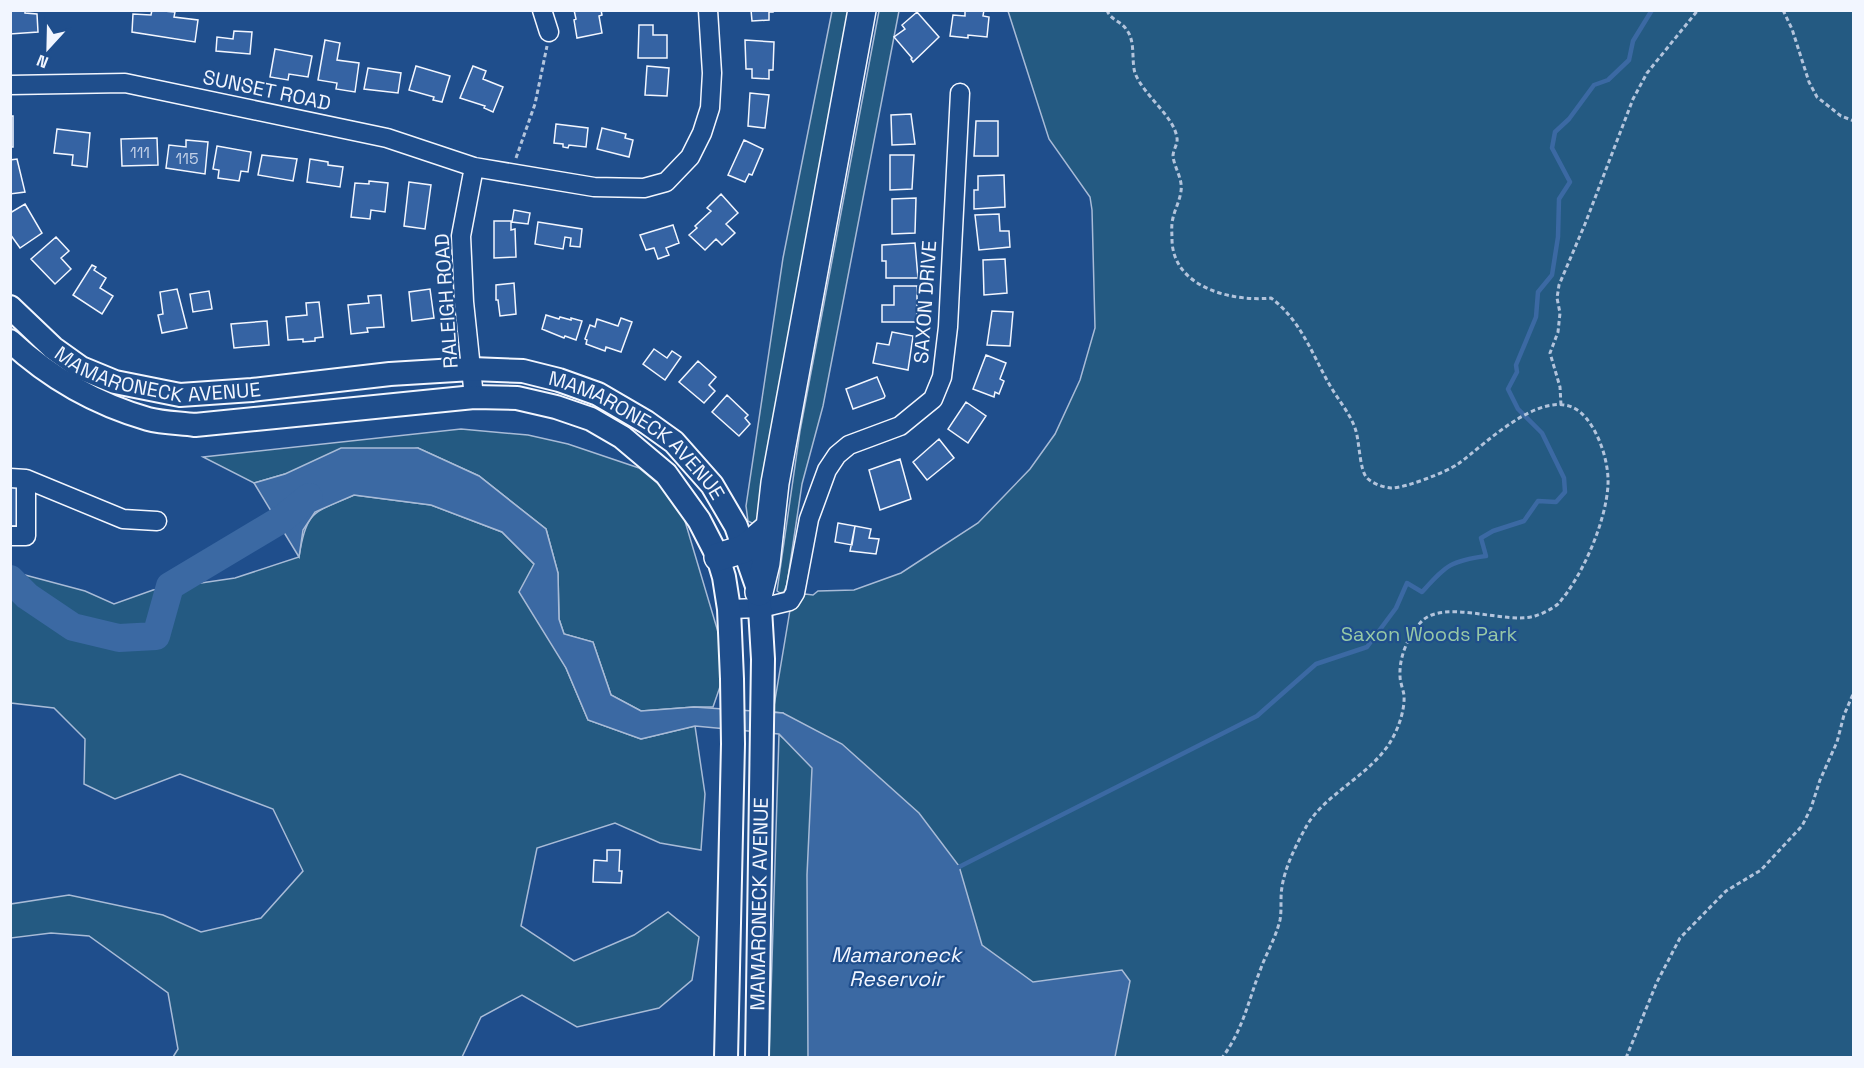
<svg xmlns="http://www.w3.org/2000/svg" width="1864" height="1068" viewBox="0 0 1864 1068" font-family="'Space Grotesk',sans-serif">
  <rect width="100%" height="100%" fill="#1f4e8c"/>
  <path fill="#245a82" stroke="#a8bbd7" stroke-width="1.5" d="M832 11H849L759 516 754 524 748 521 746 506 783 258Z
    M879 11H899L823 406 802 484 787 584 784 592 780 593 777 591 800 431Z
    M1008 11H1853V1057L769 1058 779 734 782 737 783 713 773 712 790 610 805 594 813 595 818 591 854 590 901 573 978 523 1030 469 1055 434 1080 380 1095 328 1092 210 1090 197 1049 139Z
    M461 429 528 435 568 444 639 468 679 501 721 642 722 681 713 707H694L641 711 611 695 593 642 564 634 559 619 558 573 546 529 479 476 418 448 285 474 254 483 203 457Z
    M354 495 431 505 502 532 534 564 566 668 588 720 641 739 695 726 705 794 701 850 660 843 615 823 537 848 521 926 574 961 634 935 668 912 699 937 692 980 659 1008 577 1027 522 995 481 1017 462 1057H173L178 1049 168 993 89 936 51 933 11 938V904L69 895 163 915 201 932 261 918 303 871 273 809 180 774 115 799 84 784 85 739 54 708 11 703 10 571 85 591 114 604 153 590 235 578 299 557C306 510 313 513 354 495Z"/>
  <path fill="#3b69a3" stroke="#a8bbd7" stroke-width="1.5" d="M341 448H418L479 476 546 529 558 573 559 619 564 634 593 642 611 695 641 711 694 707 783 713 842 744 919 813 959 866 982 945 1033 982 1122 970 1130 981 1115 1057H808L807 875 812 768 779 734 695 726 641 739 588 720 566 668 519 592 534 564 502 532 431 505 354 495 315 512 303 530 299 557 254 483 285 474Z"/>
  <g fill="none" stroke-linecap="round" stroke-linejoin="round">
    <path stroke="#3b69a3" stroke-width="4.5" d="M955 869 1257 716 1316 664 1367 647 1396 608 1407 583 1422 592C1446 566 1449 561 1486 556L1481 538 1493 531 1524 521 1538 501 1556 502 1565 492 1564 478 1542 433 1518 409 1508 389 1517 372 1516 365 1536 317 1538 292 1552 275 1558 237 1559 199 1570 182 1552 148 1555 132 1569 119 1594 85 1608 80 1629 60 1633 41 1652 10"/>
    <path stroke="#3b69a3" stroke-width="28" d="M10 579 27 596 73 627 119 638 156 636 170 586 282 519 309 497"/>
  </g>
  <path fill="#3563a3" stroke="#f2f6ff" stroke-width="1.5" d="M10 10H25V13L37 14 38 32 10 34Z
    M152 10 175 12 174 17 198 20 195 42 132 32 133 14 151 15Z
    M574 10H601L602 15 599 16 602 33 577 38 574 20 576 19Z
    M751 10H773V12H769V20L752 21Z
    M965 10H984L983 16 989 17 987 37 968 35V38L950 36 953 15 965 16Z
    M917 12 939 37 913 62 911 59 912 58 894 37 905 29 902 25Z
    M639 25H653V35H667V58H638Z
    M234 31 252 32 250 54 216 51 217 37 233 39Z
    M325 40 340 43 337 60 359 63 355 92 336 89 337 83 318 80Z
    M745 40 774 42 773 70H769V79L752 78V69H746Z
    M275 49 312 56 308 77 289 74 288 80 270 77Z
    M416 66 450 76 442 102 433 100 434 97 409 90Z
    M473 66 486 71 483 79 503 87 493 112 484 108 485 106 460 98Z
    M647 66 669 68 667 96 645 95Z
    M368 68 401 73 398 93 364 89Z
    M750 93 769 95 765 128 748 126Z
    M911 114 915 144 892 145 891 115Z
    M10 116H13V147H10Z
    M976 121H998V156H974Z
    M556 124 588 128 586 147 569 145 568 148 563 147V144L554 143Z
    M602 128 626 134 625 138 633 140 629 157 597 149Z
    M57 129 90 133 87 167 72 165 73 155 54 153Z
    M157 138 158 165 122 166 121 139Z
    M186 140 208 142 205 174 166 168 169 145 186 147Z
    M744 140 763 149 752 175 749 174 745 182 728 175Z
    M217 146 251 152 248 172 241 171 239 181 218 178 219 170 213 169Z
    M262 155 297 159 293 181 258 175Z
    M890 155H914L912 189 890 190Z
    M17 159 25 192 10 194V160Z
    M310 159 328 162V165L343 167 340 187 307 182Z
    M1004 175 1005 207 974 209V190H978V176Z
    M369 181 388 183 385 212 371 210 370 219 351 217 355 183 369 184Z
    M409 182 431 185 425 229 404 226Z
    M721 194 738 213 726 224 735 233 722 245 716 239 705 250 689 235 697 228 695 226 711 211 707 208Z
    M916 198 915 233 892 234V199Z
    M25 204 42 233 20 248 10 234V213Z
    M514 210 530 213 528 224 512 222Z
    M999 214 1000 231H1009L1010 247 979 250 975 215Z
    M494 221H511V230L515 229 516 257 494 258Z
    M538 222 582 229 580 247 570 246 571 238 565 237 563 249 535 244Z
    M673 225 679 243 666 248 669 255 658 259 654 248 646 250 640 235Z
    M56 237 69 251 61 258 71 269 55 284 31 259Z
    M915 243 918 278H886V261H882V245Z
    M1005 259 1007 293 984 295 983 260Z
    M92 265 96 267 94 270 106 278 100 288 113 296 102 314 73 295Z
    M514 283 516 314 500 316 498 300H496V285Z
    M894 286H917V322H882V305H894Z
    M177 289 187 328 162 333 158 315 163 314 160 292Z
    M430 289 434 318 412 321 409 292Z
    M209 291 212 309 193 312 190 294Z
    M381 295 384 327 367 328 368 332 351 334 348 305 369 303 368 296Z
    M319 302 323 337 315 338V341L303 342V339L288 340 286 317 307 315 306 303Z
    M992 311 1013 312 1010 346 987 345Z
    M546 315 559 319 560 317 571 320V318L582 321 576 340 565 336 564 338 542 329Z
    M621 318 632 322 621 352 606 347 605 351 586 344 587 340 585 339 590 325 595 327 597 319 618 326Z
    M267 321 269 345 234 348 231 324Z
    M892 332 913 336 908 370 873 363 877 343 889 345Z
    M654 349 667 358 672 351 681 357 665 380 643 364Z
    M986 355 1006 363 1000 379 1004 381 999 394 995 392 994 397 973 389Z
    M698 361 716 377 709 385 715 391 704 403 679 382Z
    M877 377 885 396 884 398 853 409 846 389Z
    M727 395 748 415 745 418 750 424 739 436 712 412Z
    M966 402 986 416 968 443 948 429Z
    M939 439 954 458 927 480 913 462Z
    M900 459 911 499 880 510 869 470Z
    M10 485 20 486 19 526H10Z
    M838 523 855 526 852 545 835 542Z
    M855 526 871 529 869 538 879 539 876 554 850 551Z
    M607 850H620L619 871H622L621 883 593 882 594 860 607 861Z"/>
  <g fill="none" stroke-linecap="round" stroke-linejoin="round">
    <g stroke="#f2f6ff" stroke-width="21">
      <path id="minor" d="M542 10 549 32
        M10 85 125 83 387 138 474 167 594 187 644 188 666 182 690 157 702 133 710 108 712 73 708 10
        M474 167 461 236 464 302 474 397
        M10 478 26 479V536H10
        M26 479 123 519 157 521
        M729 609 761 608 790 601 795 593 809 519 827 470 837 455 849 445 900 426 933 399 942 377 948 327 960 93"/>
    </g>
    <g stroke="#f2f6ff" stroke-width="26">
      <g id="major">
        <path id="s1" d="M10 307 53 348 81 368 115 382 180 395 252 390 390 374 472 369 523 371 559 380 598 394 646 422 674 442 712 485 736 526 759 592 763 659 757 1058"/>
        <path d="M10 341C50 378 96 404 148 419 163 423 180 423 195 425L474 397 517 398 556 407 591 419 622 437 666 474 699 520 718 557 724 577 729 609 732 679 733 744 726 1058"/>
      </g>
    </g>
    <g stroke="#f2f6ff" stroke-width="30">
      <path id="highway" d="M718 557 744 549 770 527
        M759 592 766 563 775 483 862 10"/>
    </g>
    <path stroke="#b3c4dc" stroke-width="3" stroke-dasharray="4.5 3" stroke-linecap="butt" d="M1107 10C1110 20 1121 21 1126 29 1136 41 1131 60 1135 73 1144 96 1174 116 1177 138 1178 144 1173 150 1173 156 1174 167 1183 179 1181 191 1180 200 1175 209 1173 218 1171 225 1172 233 1172 240 1173 288 1233 302 1271 298 1302 321 1313 357 1332 389 1340 402 1350 414 1355 428 1360 442 1359 469 1367 478 1373 484 1383 487 1391 488 1406 488 1446 472 1458 464 1486 444 1552 376 1586 418 1600 435 1609 463 1608 485 1606 522 1582 577 1558 604 1552 609 1542 614 1535 616 1506 625 1443 598 1421 622 1408 636 1399 657 1400 676 1400 682 1403 689 1404 695 1405 709 1399 727 1392 739 1373 774 1324 794 1306 827 1296 845 1285 867 1282 887 1280 898 1282 909 1280 920 1276 937 1267 952 1261 968 1248 1001 1244 1028 1222 1058
      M1783 10 1792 29 1809 82 1817 97 1841 116 1854 121
      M516 158 535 104 547 46
      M1561 405 1560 387 1550 353 1558 332 1560 313 1557 298 1559 285 1585 224 1633 99 1647 73 1698 10
      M1626 1058 1657 982 1680 938 1726 891 1761 870 1802 826 1811 808 1820 780 1837 742 1844 715 1854 692"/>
    <use href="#minor" stroke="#1f4e8c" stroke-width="18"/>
    <use href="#major" stroke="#1f4e8c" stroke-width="22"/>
    <use href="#highway" stroke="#1f4e8c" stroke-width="27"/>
  </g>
  <g text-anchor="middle" stroke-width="4.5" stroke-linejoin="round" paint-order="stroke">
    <g font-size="16" fill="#c3d1e8">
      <text x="140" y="158">111</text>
      <text x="187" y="164">115</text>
    </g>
    <g font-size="20" fill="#f2f6ff" stroke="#1f4e8c">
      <text transform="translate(267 90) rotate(12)" y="7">SUNSET ROAD</text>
      <text transform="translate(446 301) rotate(-94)" y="7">RALEIGH ROAD</text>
      <text transform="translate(925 302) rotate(-86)" y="7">SAXON DRIVE</text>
      <text dy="7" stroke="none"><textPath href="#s1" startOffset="171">MAMARONECK AVENUE</textPath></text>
      <text dy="7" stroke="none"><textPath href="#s1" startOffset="675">MAMARONECK AVENUE</textPath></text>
      <text transform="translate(759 904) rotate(-89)" y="7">MAMARONECK AVENUE</text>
    </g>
    <g font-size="20" fill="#97c8a6" stroke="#1f4e8c">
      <text x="1429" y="641">Saxon Woods Park</text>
    </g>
    <g font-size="21" font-style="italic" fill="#f2f6ff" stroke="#1f4e8c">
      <text x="896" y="962">Mamaroneck<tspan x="896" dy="24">Reservoir</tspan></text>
    </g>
  </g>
  <rect width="1864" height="1068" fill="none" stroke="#f2f6ff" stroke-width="24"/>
  <g transform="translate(48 48) rotate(202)" stroke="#1f4e8c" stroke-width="4.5" paint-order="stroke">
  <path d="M0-4.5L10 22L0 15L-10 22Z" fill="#f2f6ff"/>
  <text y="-9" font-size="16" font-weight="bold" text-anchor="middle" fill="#f2f6ff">N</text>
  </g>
</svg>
